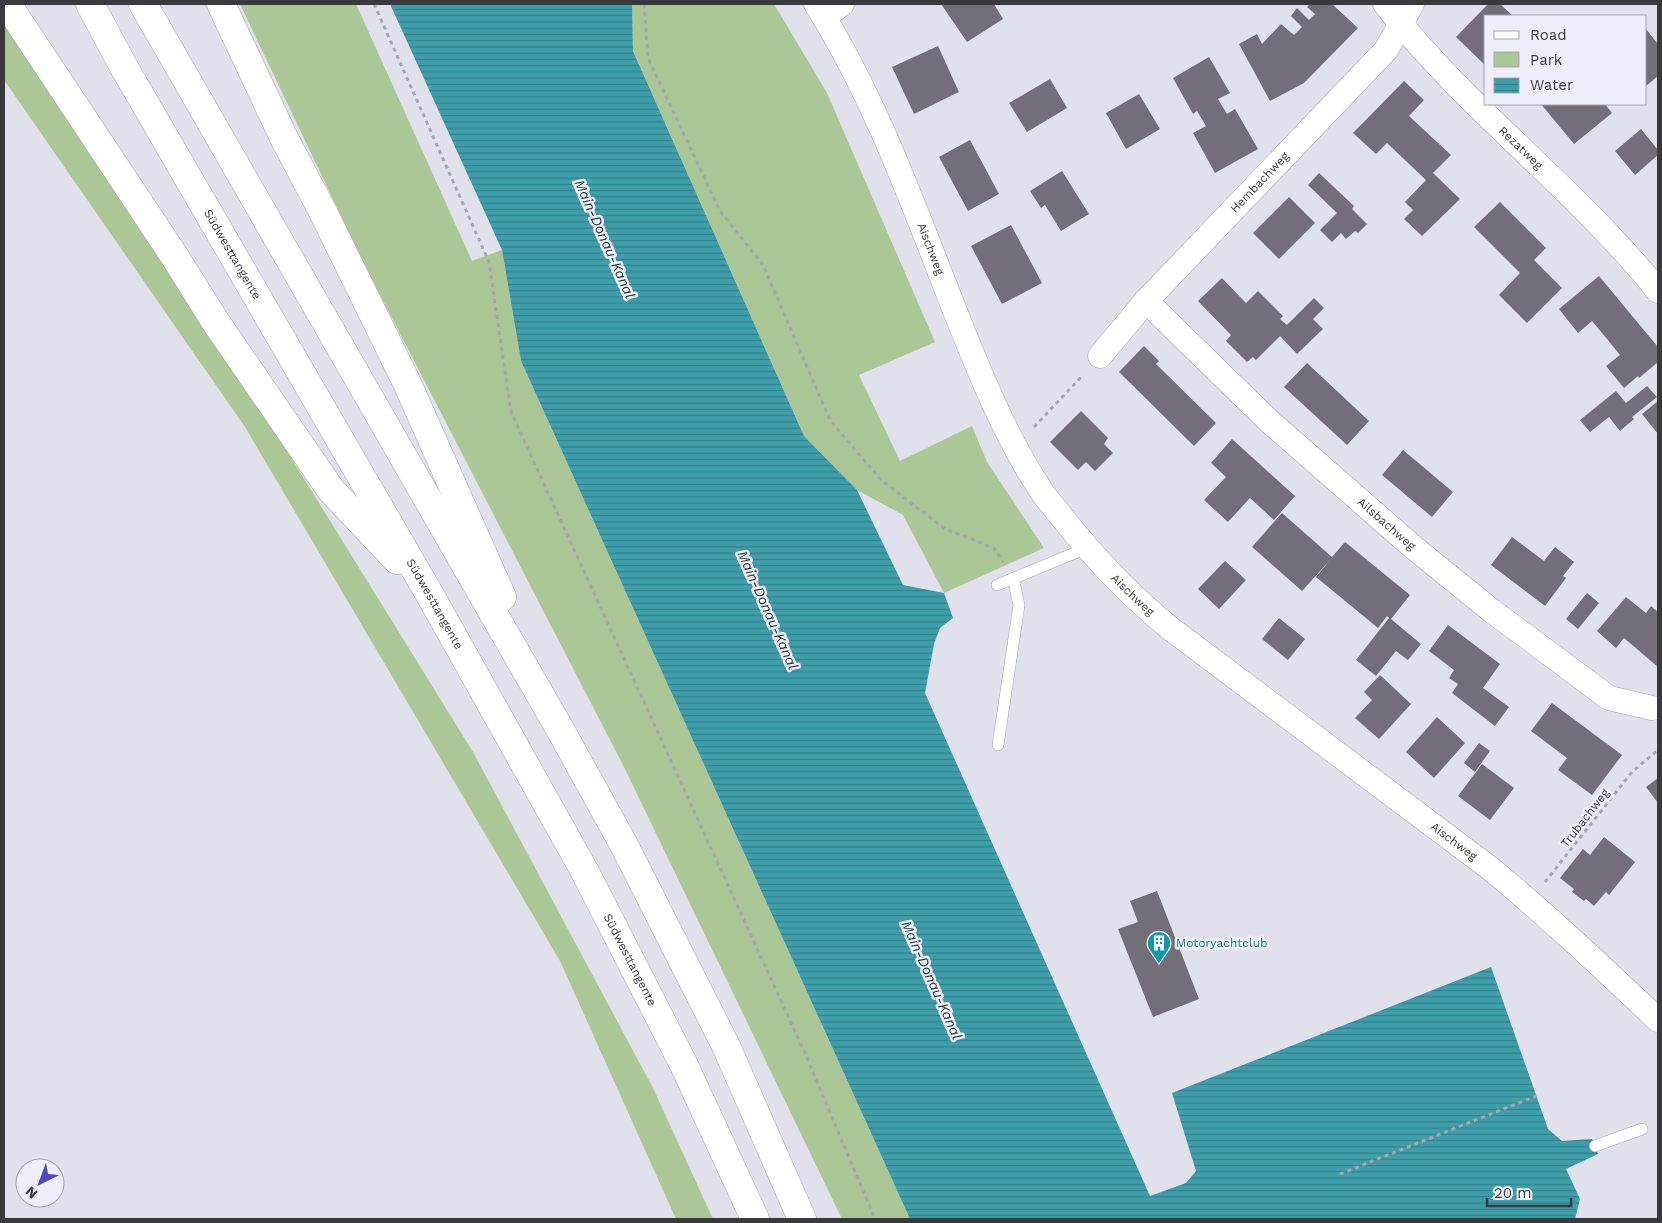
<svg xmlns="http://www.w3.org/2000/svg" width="1662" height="1223" viewBox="0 0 1662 1223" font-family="'Work Sans',sans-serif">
  <defs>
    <pattern id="water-rules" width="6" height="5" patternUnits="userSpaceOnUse" patternTransform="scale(1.25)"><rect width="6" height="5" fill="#3e9eaa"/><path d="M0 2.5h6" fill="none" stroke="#35828c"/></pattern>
  </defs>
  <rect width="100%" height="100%" fill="#e1e1eb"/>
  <path fill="#acc796" d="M240 4H356L472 261 502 250 521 361 910 1219H842L624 767 362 260Z
    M632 4H774L827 93 935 342 859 375 900 461 972 426 987 462 1044 548 944 593 903 515 857 490 804 436 633 51Z
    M4 9 285 448 473 752 653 1088 713 1219H676L560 961 245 427 4 80Z"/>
  <path fill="url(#water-rules)" d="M390 4H632L633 51 804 436 857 490 903 585 944 593 953 618 940 628 934 644 925 693 1150 1196 1186 1183 1196 1171 1172 1093 1491 967 1548 1129 1562 1141 1592 1139 1598 1154 1566 1169 1580 1199 1575 1219H910L521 361 502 250Z"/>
  <path fill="#736f78" d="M941 4H994L1003 19 967 42Z
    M1310 4H1332L1358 28 1304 83 1270 101 1239 44 1257 34 1262 44 1281 24 1294 35 1302 27 1291 16 1297 8 1309 20 1315 14 1307 7Z
    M1488 4H1500L1513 16H1486V66L1456 37Z
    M1646 29 1658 44V76L1646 86Z
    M938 46 959 92 914 114 892 67Z
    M1209 57 1230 93 1218 99 1227 114 1235 109 1258 149 1215 173 1193 133 1206 126 1197 111 1193 114 1173 78Z
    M1050 79 1067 108 1027 132 1009 103Z
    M1404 81 1424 100 1409 116 1451 155 1433 173 1460 199 1422 236 1404 219 1413 210 1405 202 1426 180 1387 143 1376 154 1353 133Z
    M1139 94 1160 129 1126 149 1106 113Z
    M1541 104H1605L1612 113 1574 144Z
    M1641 129 1658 150V155L1635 175 1615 151Z
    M970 140 999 194 968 211 939 157Z
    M1062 171 1089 214 1061 231 1045 205 1041 208 1030 191Z
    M1319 173 1354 206 1352 209 1367 224 1358 233 1355 231 1346 239 1341 233 1332 242 1320 230 1337 213 1308 185Z
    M1289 197 1315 223 1279 259 1253 233Z
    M1500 202 1546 248 1534 260 1562 288 1527 323 1499 295 1520 273 1474 227Z
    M1011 225 1042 283 1002 304 971 246Z
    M1599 276 1658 347V362L1639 378 1638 376 1624 388 1606 366 1620 355 1607 339 1592 321 1578 333 1559 309Z
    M1222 278 1246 303 1258 291 1283 316 1280 319 1287 325 1314 298 1324 308 1313 319 1323 329 1297 354 1280 336 1256 360 1253 357 1247 362 1226 341 1231 335 1198 301Z
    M1144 346 1159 361 1156 364 1216 423 1194 446 1119 372Z
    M1307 363 1369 421 1347 445 1284 387Z
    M1647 386 1657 397 1632 417 1634 419 1620 431 1609 417 1590 432 1580 420 1616 391 1626 403Z
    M1658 401V434L1642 414Z
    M1081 411 1108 438 1104 444 1113 453 1095 471 1086 462 1078 470 1050 442Z
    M1232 439 1295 496 1274 520 1250 498 1228 522 1204 500 1226 477 1211 463Z
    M1403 450 1453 492 1432 517 1382 475Z
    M1282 513 1332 557 1345 542 1410 595 1391 619 1421 644 1408 660 1396 651 1376 676 1356 660 1389 618 1387 616 1378 628 1316 577 1330 560 1302 591 1252 547Z
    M1512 537 1544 561 1555 547 1574 562 1563 576 1566 578 1545 606 1491 565Z
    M1225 561 1246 580 1219 609 1198 589Z
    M1587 593 1599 603 1578 629 1566 619Z
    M1626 597 1646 613 1651 606 1658 612V667L1624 638 1616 648 1597 631Z
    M1279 618 1305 639 1288 660 1262 639Z
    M1448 625 1500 664 1483 688 1509 707 1495 726 1452 693 1458 684 1449 678 1454 670 1429 651Z
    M1380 675 1411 704 1379 739 1355 718 1372 700 1364 692Z
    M1552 703 1622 755 1592 795 1558 770 1567 758 1531 731Z
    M1437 717 1465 743 1434 778 1406 752Z
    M1479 743 1490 751 1475 772 1464 763Z
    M1482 764 1514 788 1490 820 1458 796Z
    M1658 778V803L1646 787Z
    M1604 837 1635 862 1609 895 1606 892 1594 906 1586 899 1584 901 1572 892 1574 889 1560 878 1583 849 1590 855Z
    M1157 891 1199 999 1153 1017 1118 929 1138 922 1130 901Z"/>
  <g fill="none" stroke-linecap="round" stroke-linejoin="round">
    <g stroke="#a4a4ae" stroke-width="12">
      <path id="service" d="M997 585 1087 548
        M998 745 1019 605 1013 578
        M1595 1146 1642 1129"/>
    </g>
    <g stroke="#a4a4ae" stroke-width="25">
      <g id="minor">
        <path id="s1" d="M816 4C877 101 915 210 957 316 981 376 1006 438 1042 492 1049 502 1058 512 1066 522 1097 561 1132 597 1171 629L1491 869C1549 917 1603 968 1658 1020"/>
        <path id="s2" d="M1385 4C1466 109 1575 187 1658 291"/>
        <path d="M824 17 842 4"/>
        <path id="s3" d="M1146 301 1269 421 1413 547 1492 611 1609 698 1652 708"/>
        <path id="s4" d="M1100 356 1146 301 1386 50 1412 4"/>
      </g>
    </g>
    <g stroke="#a4a4ae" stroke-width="29">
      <g id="trunk">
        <path d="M7 4 175 257 215 321 331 490 397 560"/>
        <path id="s5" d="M90 4 125 69 430 595 584 870 683 1063 755 1219"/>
        <path d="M143 4 561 731 623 843 726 1046 802 1219"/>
        <path d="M221 4 285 140 322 210 407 383 502 597"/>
      </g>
    </g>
    <path stroke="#a7a7af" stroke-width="3" stroke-dasharray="4 4" stroke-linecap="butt" d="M374 4 489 262 511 412 804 1051 875 1219
      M644 4 648 58 720 211 763 265 830 420 881 480 945 529 994 548 1003 562
      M1034 427 1083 375
      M1545 882 1632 772 1658 750
      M1340 1174 1536 1096"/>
    <use href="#service" stroke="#fff" stroke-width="11"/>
    <use href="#minor" stroke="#fff" stroke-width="24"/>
    <use href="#trunk" stroke="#fff" stroke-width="28"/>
  </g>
  <defs>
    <g id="building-pin" transform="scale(1.25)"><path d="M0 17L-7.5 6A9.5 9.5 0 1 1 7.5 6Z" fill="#0f9aa8" stroke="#eeeef9"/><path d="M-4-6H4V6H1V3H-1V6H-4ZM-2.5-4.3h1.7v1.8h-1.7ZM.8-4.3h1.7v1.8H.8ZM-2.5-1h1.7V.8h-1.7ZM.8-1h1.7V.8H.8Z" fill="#fff"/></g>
  </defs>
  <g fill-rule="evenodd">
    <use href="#building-pin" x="1159" y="943"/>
  </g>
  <g text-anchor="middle" stroke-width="5" stroke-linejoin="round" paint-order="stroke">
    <g font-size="12" fill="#3a3a3e" stroke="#eeeef9">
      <text dy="4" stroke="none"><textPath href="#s2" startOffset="198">Rezatweg</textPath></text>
      <text dy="4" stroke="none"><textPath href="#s4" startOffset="236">Hembachweg</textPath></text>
      <text dy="4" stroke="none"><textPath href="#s1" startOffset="271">Aischweg</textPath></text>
      <text dy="4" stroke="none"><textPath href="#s5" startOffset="288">Südwesttangente</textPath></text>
      <text dy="4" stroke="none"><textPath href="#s3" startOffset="328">Ailsbachweg</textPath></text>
      <text dy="4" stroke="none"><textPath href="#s1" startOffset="676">Aischweg</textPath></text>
      <text dy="4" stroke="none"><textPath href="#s5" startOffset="692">Südwesttangente</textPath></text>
      <text transform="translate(1585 818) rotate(-52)" y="4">Trubachweg</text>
      <text dy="4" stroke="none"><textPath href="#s1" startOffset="1081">Aischweg</textPath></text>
      <text dy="4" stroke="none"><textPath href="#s5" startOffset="1098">Südwesttangente</textPath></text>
    </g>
    <g font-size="12" fill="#0d838f" stroke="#eeeef9" text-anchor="start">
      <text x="1176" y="947">Motoryachtclub</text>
    </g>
    <g font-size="14" font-style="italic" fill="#203639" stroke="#eeeef9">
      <text transform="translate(605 239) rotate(66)" y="5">Main-Donau-Kanal</text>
      <text transform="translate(768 610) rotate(66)" y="5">Main-Donau-Kanal</text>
      <text transform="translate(932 980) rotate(66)" y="5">Main-Donau-Kanal</text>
    </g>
  </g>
  <rect width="1662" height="1223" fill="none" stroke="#3a3a3e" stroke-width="10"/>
  <rect x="1484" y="15" width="162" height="90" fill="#eeeef9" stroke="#a6a6ae"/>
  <rect x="1494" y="31" width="25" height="8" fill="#ffffff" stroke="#a6a6ae"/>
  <text x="1530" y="40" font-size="15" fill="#3a3a3e">Road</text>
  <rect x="1494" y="52" width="25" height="15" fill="#acc796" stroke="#a6a6ae"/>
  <text x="1530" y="65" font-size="15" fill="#3a3a3e">Park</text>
  <rect x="1494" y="78" width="25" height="15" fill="url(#water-rules)" stroke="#a6a6ae"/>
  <text x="1530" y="90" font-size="15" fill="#3a3a3e">Water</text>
  <g transform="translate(40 1183) rotate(222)"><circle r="24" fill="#eeeef9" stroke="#a6a6ae"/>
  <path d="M0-4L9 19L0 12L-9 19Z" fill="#5345bd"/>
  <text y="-8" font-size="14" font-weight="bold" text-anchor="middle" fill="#3a3a3e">N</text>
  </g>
  <path d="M1487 1198v8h84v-8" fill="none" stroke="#3a3a3e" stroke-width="2.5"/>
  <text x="1494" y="1198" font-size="15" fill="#3a3a3e" stroke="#eeeef9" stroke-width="4" paint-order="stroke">20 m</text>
</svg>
